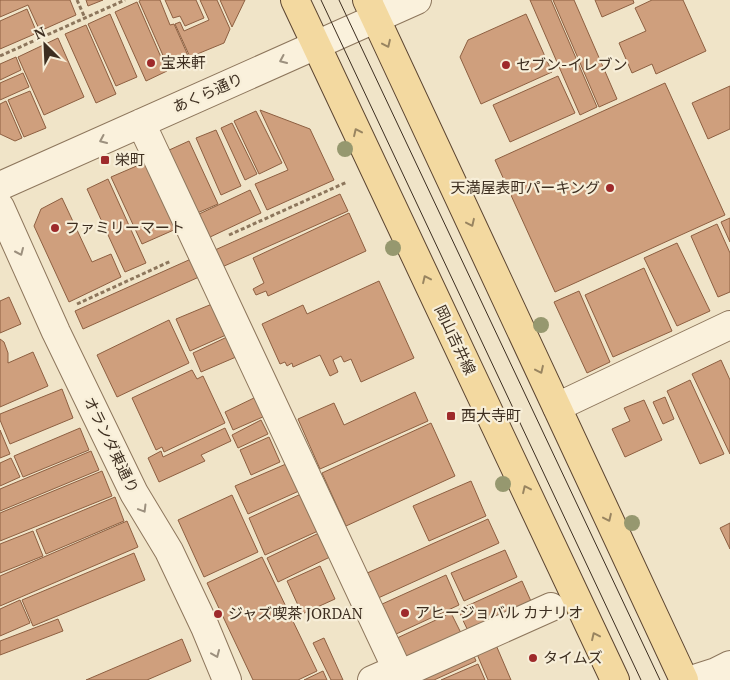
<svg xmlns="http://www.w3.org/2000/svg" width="730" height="680" viewBox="0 0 730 680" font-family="'PT Serif','Noto Sans JP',serif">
  <rect width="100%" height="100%" fill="#f0e4c8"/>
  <path fill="#cf9f7d" stroke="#8d5f41" d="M0 0H70L76 15 40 31 28 5 0 17Z
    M86 0H103L88 6Z
    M141 0H160L170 25 174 24 190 60 169 69 139 1Z
    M165 0H196L204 18 185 26 180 16 173 18Z
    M200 0H217L230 29 224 43 190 57 175 24 180 22 184 31 209 20Z
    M220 0H245L232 27Z
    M530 0H551L597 107 580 115Z
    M553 0H574L617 99 599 107Z
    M595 0H633L634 3 602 17Z
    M652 0H683L706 51 656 74 652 64 632 73 619 43 646 31 635 8Z
    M137 2 167 71 146 81 115 12Z
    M27 9 37 33 0 49V21Z
    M110 14 137 77 116 86 88 24Z
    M526 14 552 72 481 104 460 57 468 40Z
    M86 25 116 94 96 103 65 34Z
    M58 38 84 97 44 115 18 57Z
    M16 57 21 70 0 80V64Z
    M23 73 29 87 0 100V83Z
    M558 76 575 113 510 142 493 105Z
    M665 83 725 215 555 292 495 160Z
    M730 86V129L708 139 692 103Z
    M30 91 46 128 24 137 8 100Z
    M6 101 22 138 15 141 0 134V104Z
    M260 110 310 129 334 180 267 210 255 184 288 170Z
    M256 111 282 163 259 174 234 121Z
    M232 123 257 174 245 180 221 128Z
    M216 130 241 186 221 195 196 138Z
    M189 141 218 204 195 214 167 151Z
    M146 162 176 229 142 244 111 177Z
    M108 179 146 263 125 272 87 189Z
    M250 190 261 213 208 238 197 215Z
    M340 194 348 211 222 267 215 250Z
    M62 198 92 262 111 254 121 277 69 302 34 226 41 209Z
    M349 213 366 251 268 296 266 291 256 295 253 289 264 283 253 258Z
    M730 218V242L721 222Z
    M717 224 730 253V292L718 297 691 236Z
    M677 243 710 311 677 326 644 258Z
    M191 259 199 277 83 329 75 311Z
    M644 268 672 331 613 357 585 295Z
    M379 281 414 358 361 382 351 359 344 362 341 356 333 360 338 372 330 376 320 355 293 367 292 363 287 366 285 362 280 364 262 324 303 305 307 314Z
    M579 291 610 362 587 373 554 302Z
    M9 297 21 324 0 333V301Z
    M212 304 226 335 190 351 176 319Z
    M169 320 189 363 117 397 97 355Z
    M227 337 236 357 201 372 193 353Z
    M0 339 4 342 8 353V363L33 352 48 386 0 407Z
    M721 360 730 380V454L692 374Z
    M192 370 197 379 203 376 225 423 164 452 162 447 156 450 132 398Z
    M690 380 724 454 700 464 667 391Z
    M62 389 73 418 10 444 0 420V414Z
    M415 392 428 421 320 469 298 419 334 403 344 425Z
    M256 397 265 416 233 430 225 412Z
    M665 397 674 419 663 424 653 402Z
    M644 400 662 440 625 457 612 429 630 421 624 408Z
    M261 420 268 434 238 448 232 435Z
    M431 423 455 476 346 526 322 473Z
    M80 428 89 450 23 477 14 456Z
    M225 428 231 441 201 455 205 461 159 482 148 458 161 451 163 457Z
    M0 430 10 454 0 458Z
    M269 437 280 462 251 475 240 450Z
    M91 451 99 470 0 511V489Z
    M11 458 20 477 0 486V463Z
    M286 464 299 491 248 514 235 486Z
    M102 471 112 496 0 541V513Z
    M471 481 486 516 429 541 413 506Z
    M301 494 318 531 265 555 249 518Z
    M232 495 258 552 204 577 178 520Z
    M115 497 124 521 46 554 36 530Z
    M488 519 499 543 376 599 365 574Z
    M127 521 138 547 0 606V576Z
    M730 523V549L720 528Z
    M33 531 43 556 0 573V544Z
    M319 533 330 557 278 582 267 558Z
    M505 550 517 577 464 601 451 573Z
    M134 553 145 580 33 626 22 600Z
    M262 557 317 671 298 680H253L207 583Z
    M320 566 335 599 302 614 287 581Z
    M446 575 459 605 394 635 380 605Z
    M522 581 534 608 471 637 458 610Z
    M20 600 30 623 0 636V609Z
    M451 613 464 639 406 665 395 639Z
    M58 619 63 631 0 655V641Z
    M324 638 343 680H331L313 643Z
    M493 638 511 680H488L474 647Z
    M182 639 191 661 147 680H86Z
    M471 649 476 661 434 680H416Z
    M478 664 485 680H441Z
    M323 671 327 680H304Z"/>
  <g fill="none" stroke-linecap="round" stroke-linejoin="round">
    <g stroke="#8d765c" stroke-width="30">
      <path id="minor" d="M141 123 402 680
        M0 186 417 0
        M0 207 56 332 134 493 169 551 205 627 227 680
        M557 407 730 325
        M399 675 551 607
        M372 680 397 669
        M691 680 716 672 730 665"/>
    </g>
    <g stroke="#5b4430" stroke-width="30">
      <path id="major" d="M295 0 615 680
        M367 0 684 680"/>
    </g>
    <path stroke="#8d765c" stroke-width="3" stroke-dasharray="4 2.5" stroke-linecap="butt" d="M77 0 85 18
      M0 56 125 0
      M229 235 347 182
      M77 304 171 261"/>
    <use href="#minor" stroke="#faf1dc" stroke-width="28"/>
    <use href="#major" stroke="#f3d9a0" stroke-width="28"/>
    <path stroke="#3d2e20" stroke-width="1" d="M321 0 641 680
      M339 0 660 680"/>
  </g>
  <g fill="#96986f">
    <circle cx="345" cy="149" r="8"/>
    <circle cx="393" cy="248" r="8"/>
    <circle cx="541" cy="325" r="8"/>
    <circle cx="503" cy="484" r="8"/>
    <circle cx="632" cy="523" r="8"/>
  </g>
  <defs><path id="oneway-chevron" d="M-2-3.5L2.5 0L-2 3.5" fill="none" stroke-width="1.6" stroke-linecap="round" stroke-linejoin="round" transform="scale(1.25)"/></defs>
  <g stroke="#988460">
    <use href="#oneway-chevron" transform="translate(387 44) rotate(65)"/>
    <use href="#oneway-chevron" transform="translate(357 132) rotate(-115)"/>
    <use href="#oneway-chevron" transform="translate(471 223) rotate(65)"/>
    <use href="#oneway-chevron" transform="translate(426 279) rotate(-115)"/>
    <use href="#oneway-chevron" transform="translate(540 370) rotate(65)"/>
    <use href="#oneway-chevron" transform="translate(526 489) rotate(-115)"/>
    <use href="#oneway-chevron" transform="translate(608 518) rotate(65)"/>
    <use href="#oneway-chevron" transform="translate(595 636) rotate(-115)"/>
  </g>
  <g stroke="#9c907e">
    <use href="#oneway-chevron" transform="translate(283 60) rotate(156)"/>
    <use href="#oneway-chevron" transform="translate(103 140) rotate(156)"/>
    <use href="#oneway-chevron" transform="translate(20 252) rotate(66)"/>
    <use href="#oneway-chevron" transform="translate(143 509) rotate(59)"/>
    <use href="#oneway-chevron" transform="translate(216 654) rotate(67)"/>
  </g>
  <g fill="#9e2a2b" stroke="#f7eed8" stroke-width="2">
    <circle cx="151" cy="63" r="5"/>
    <circle cx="506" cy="65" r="5"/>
    <rect x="100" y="155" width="10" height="10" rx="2.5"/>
    <circle cx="610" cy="188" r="5"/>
    <circle cx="55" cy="228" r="5"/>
    <rect x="446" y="411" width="10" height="10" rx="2.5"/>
    <circle cx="405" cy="613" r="5"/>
    <circle cx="218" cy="614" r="5"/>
    <circle cx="533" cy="658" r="5"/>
  </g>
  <g text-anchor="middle" stroke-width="4.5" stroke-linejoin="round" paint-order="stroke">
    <g font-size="15" fill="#3d2e20" stroke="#f7eed8" text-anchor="start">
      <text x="161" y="68">宝来軒</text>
      <text x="516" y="70">セブン-イレブン</text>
      <text x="115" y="165">栄町</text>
      <text x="600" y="193" text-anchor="end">天満屋表町パーキング</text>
      <text x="65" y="233">ファミリーマート</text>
      <text x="461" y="421">西大寺町</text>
      <text x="415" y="618">アヒージョバル カナリオ</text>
      <text x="228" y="619">ジャズ喫茶 JORDAN</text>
      <text x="543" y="663">タイムズ</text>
    </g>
    <g font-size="15" fill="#3d2e20" stroke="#f7eed8">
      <text transform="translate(208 93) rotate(-24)" y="5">あくら通り</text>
      <text transform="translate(455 340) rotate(65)" y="5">岡山吉井線</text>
      <text transform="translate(111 445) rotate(64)" y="5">オランダ東通り</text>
    </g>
  </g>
  <g transform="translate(45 45) rotate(336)" stroke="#f7eed8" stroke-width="4" paint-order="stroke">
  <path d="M0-4L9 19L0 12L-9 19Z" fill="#3d2e20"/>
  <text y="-8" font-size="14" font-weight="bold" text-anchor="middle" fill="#3d2e20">N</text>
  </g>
</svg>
